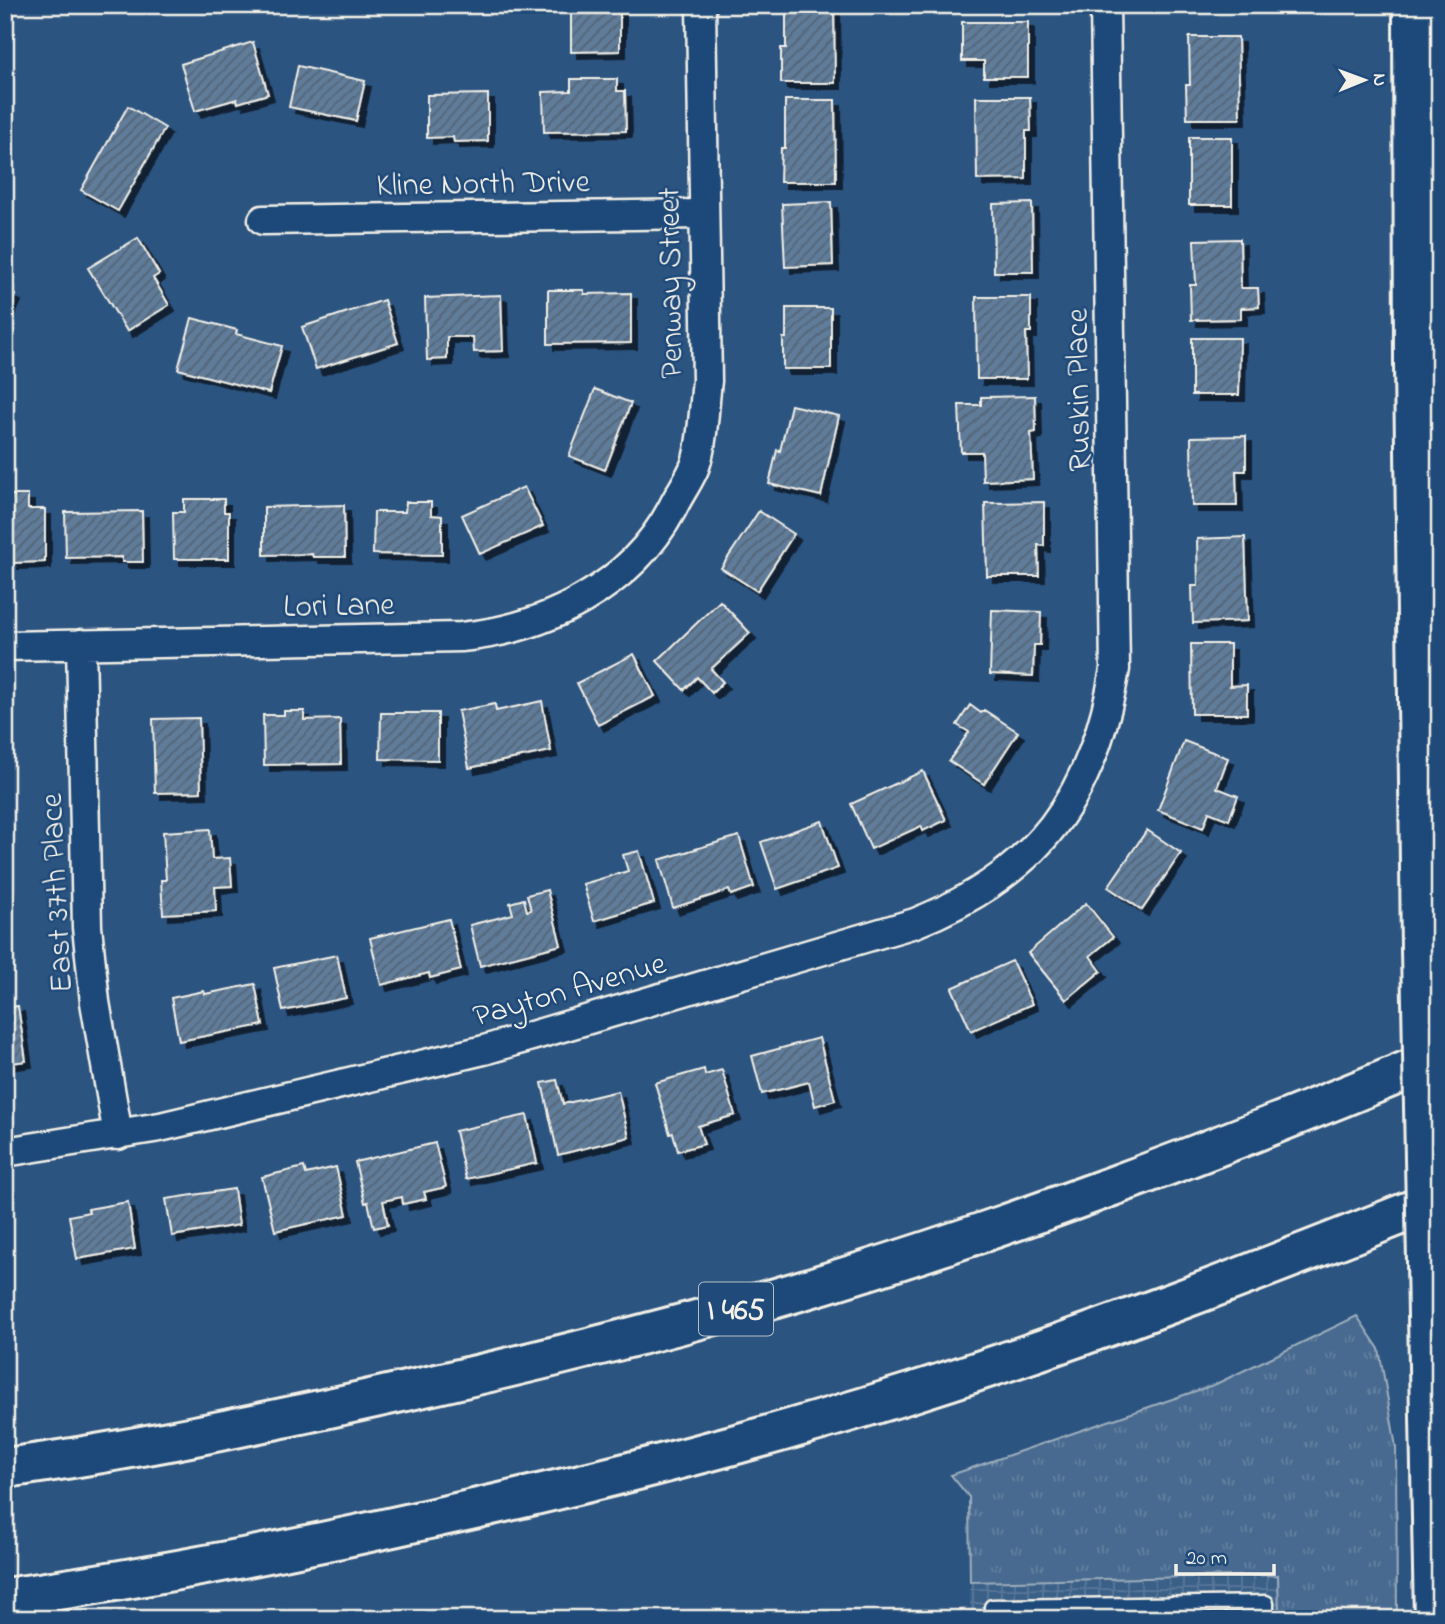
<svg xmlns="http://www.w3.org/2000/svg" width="1445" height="1624" viewBox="0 0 1445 1624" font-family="'Indie Flower',sans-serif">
  <defs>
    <pattern id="industrial-grid" width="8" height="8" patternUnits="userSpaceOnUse" patternTransform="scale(1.75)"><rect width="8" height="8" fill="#3b6088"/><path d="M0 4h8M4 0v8" fill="none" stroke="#587799"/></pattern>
    <pattern id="grass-tufts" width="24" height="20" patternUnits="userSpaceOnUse" patternTransform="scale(1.75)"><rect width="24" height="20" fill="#496b90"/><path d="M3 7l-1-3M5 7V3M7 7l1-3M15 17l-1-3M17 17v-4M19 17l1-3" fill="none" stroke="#6481a0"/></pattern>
    <pattern id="building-hatch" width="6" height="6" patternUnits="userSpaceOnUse" patternTransform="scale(1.75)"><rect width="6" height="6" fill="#5e7b9a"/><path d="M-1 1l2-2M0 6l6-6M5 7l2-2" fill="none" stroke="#556474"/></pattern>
    <filter id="shadow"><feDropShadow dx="6" dy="6" stdDeviation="0" flood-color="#0009"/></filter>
  </defs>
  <rect width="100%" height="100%" fill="#2c5481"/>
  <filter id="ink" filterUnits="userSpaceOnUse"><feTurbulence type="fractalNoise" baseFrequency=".0143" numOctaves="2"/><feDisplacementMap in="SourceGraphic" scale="14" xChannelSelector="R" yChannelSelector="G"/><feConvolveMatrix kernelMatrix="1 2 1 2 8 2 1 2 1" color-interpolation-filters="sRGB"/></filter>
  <g filter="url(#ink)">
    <path fill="url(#industrial-grid)" d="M1279 1575V1619H970V1582Z"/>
    <path fill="url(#grass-tufts)" stroke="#9eaebc" stroke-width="2" d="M1357 1316 1379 1349 1396 1447 1397 1619H1279L1278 1575 970 1582 969 1497 951 1475 1216 1384Z"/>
    <path fill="url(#building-hatch)" stroke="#f4f1e8" stroke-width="2" filter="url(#shadow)" d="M571 5H620V51L571 52Z
      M786 5H834L835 83H781V48H786Z
      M962 22H1028V77H984V61H962Z
      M1189 37H1238L1240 119H1187L1186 85H1190Z
      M253 42 268 94 238 103 237 99 195 111 181 64Z
      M298 66 365 81 356 121 289 107Z
      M571 79H617V91H625L626 131 544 132 543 92 571 91Z
      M488 94V141L454 142 453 137 427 138V95Z
      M976 97H1030L1031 131H1026V179L977 180Z
      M785 100H835L836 182H780L781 148H785Z
      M128 106 165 128 118 211 81 190Z
      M1189 137H1232V205H1189Z
      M831 202 833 265 785 267 782 204Z
      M1032 203 1033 272H994L993 204Z
      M138 238 159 274 153 278 169 305 127 331 88 268Z
      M1240 239 1241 288H1258L1259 307 1241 308V319L1191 320 1190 285H1196L1194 240Z
      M548 290H584V294L631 293V343L548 344Z
      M5 291 15 295 5 318Z
      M501 295 503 351 474 352 473 337H447V359L427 360 425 298Z
      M976 297H1031V332H1026L1027 379H977Z
      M384 300 398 343 316 369 302 327Z
      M786 308H831V369H783V338H786Z
      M192 318 237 330 236 334 282 346 269 393 178 369Z
      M1192 338H1240L1239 395H1192Z
      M595 389 631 403 605 470 569 456Z
      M1035 396 1036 432 1031 433 1033 479 983 481 982 452H961L959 405H981V397Z
      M791 405 839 416 821 496 769 484 777 450 780 451Z
      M1246 436V471H1236L1237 506H1192L1191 437Z
      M524 487 543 526 480 554 462 515Z
      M5 495H28V509H45V562L12 563V559H5Z
      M184 499H224V512H229V559H174L173 512H184Z
      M406 502H431V515L442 516V555L373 554 374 512H405Z
      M1044 502V546L1038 545 1039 576H987L985 503Z
      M344 505 345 557H313L312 554 264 555V507Z
      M142 511 143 562H122V557L66 558 65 512Z
      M759 511 794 534 757 591 721 568Z
      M1245 537 1248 621 1193 623 1192 586H1198L1197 539Z
      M720 601 750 633 711 669 723 682 712 693 697 677 684 690 657 661Z
      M992 610 1041 612 1040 645H1034L1033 676 990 674Z
      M1191 644H1230V686L1247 685V714H1192Z
      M634 654 655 696 598 725 577 683Z
      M542 701 551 751 469 768 458 711 495 704 496 711Z
      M970 705 981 713 984 710 1018 732 984 784 949 761 969 732 957 725Z
      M284 711H304V720L340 719 341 764 264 765 263 715H284Z
      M381 713H438V760L380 759Z
      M199 718 201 792 155 793 153 719Z
      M1184 741 1228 758 1217 788 1238 796 1229 820 1209 812 1203 828 1158 810Z
      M923 771 946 820 923 831 921 826 871 849 851 804Z
      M822 821 838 868 777 889 761 842Z
      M210 829 212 859 230 858 232 886 215 887 216 911 163 914 161 880H166L163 832Z
      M1147 830 1181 853 1142 910 1108 887Z
      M739 836 754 887 731 895 729 890 673 908 659 860Z
      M6 851 9 899H7L9 930H5Z
      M639 851 654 903 594 921 583 884 628 871 623 855Z
      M547 890 561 945 480 966 470 925 513 914 510 903 524 899 527 911 531 910 527 895Z
      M1086 903 1113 937 1090 956 1101 971 1066 1000 1028 953Z
      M449 919 461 970 430 978 429 973 381 985 370 938Z
      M337 955 346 998 283 1011 274 968Z
      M1012 961 1032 1004 971 1031 952 988Z
      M255 984 263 1025 179 1041 171 998 204 991 205 994Z
      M18 1006 26 1061 5 1064V1008Z
      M819 1038 835 1100 815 1106 809 1082 762 1094 752 1056Z
      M704 1069 705 1075 722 1070 735 1115 698 1126 704 1144 678 1151 673 1133 670 1134 655 1083Z
      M557 1080 563 1104 618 1091 629 1137 558 1155 542 1083Z
      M527 1115 537 1163 466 1179 455 1131Z
      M435 1143 446 1187 424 1192 426 1199 403 1204 402 1197 383 1201 388 1225 374 1228 368 1202 365 1203 355 1162Z
      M304 1167 306 1174 336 1167 347 1215 275 1231 262 1177Z
      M234 1189 239 1225 172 1236 166 1199Z
      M128 1202 135 1249 77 1259 69 1216 89 1212 88 1209Z"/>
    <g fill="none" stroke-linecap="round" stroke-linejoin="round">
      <g stroke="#f4f1e8" stroke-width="19">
        <path id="lane" d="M1172 1604 1173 1619
          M992 1619V1607L1266 1603V1619"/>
      </g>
      <g stroke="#f4f1e8" stroke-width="33">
        <path id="street" d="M263 220 704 214
          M81 644 87 927 95 1002 118 1135
          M5 646 461 637C546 629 631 586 672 509 679 494 689 481 695 466 703 445 704 405 707 381L701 5
          M5 1152 160 1127 484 1050 915 923C1038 874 1093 798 1115 669L1105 5"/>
      </g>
      <g stroke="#f4f1e8" stroke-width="44">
        <path id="secondary" d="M1413 5 1414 365 1421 949
          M1428 1315 1434 1619"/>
      </g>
      <g stroke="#f4f1e8" stroke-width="44">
        <path id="highway" d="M5 1468C137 1450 267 1422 397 1393 524 1365 650 1334 776 1298 1002 1232 1223 1147 1440 1057
          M5 1598C154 1577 301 1548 447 1515 601 1481 754 1442 904 1395 1086 1338 1263 1270 1440 1199"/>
      </g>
      <use href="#lane" stroke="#1f4a7a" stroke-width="14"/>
      <use href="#street" stroke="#1f4a7a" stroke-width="28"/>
      <use href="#secondary" stroke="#1f4a7a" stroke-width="38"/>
      <use href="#highway" stroke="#1f4a7a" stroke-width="38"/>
      <g stroke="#f4f1e8" stroke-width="44" stroke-linecap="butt">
        <path id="secondary-bridge" d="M1421 949 1428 1315"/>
      </g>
      <use href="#secondary-bridge" stroke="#1f4a7a" stroke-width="38"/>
    </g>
  </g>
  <g text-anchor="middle" stroke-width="5" stroke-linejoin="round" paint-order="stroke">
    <rect fill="#1f4a7a" stroke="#b4bfc7" stroke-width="2" x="699" y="1282.5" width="74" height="53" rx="5"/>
    <g font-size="30" font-weight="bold" fill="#f4f1e8">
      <text x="736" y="1319">I 465</text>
    </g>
    <g font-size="32" fill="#f4f1e8" stroke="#1f4a7a">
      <text transform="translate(483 182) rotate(-1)" y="11">Kline North Drive</text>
      <text transform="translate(669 283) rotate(-91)" y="11">Penway Street</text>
      <text transform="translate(1077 390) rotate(-91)" y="11">Ruskin Place</text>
      <text transform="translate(339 604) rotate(-1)" y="11">Lori Lane</text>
      <text transform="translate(55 893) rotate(-93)" y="11">East 37th Place</text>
      <text transform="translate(569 988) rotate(-16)" y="11">Payton Avenue</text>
    </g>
  </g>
  <rect width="1445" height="1624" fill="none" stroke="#1f4a7a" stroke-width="28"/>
  <rect x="14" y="14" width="1417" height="1596" fill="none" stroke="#f4f1e8" stroke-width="2.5" filter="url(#ink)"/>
  <g transform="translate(1364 80) rotate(89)" stroke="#1f4a7a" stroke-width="5" paint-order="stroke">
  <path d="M0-5L12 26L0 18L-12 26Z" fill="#f4f1e8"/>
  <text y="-10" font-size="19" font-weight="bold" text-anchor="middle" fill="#f4f1e8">N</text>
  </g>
  <path d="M1176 1564v10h98v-10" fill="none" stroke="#f4f1e8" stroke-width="3.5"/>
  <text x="1186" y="1564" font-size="21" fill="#f4f1e8" stroke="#1f4a7a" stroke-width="5" paint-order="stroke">20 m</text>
</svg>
